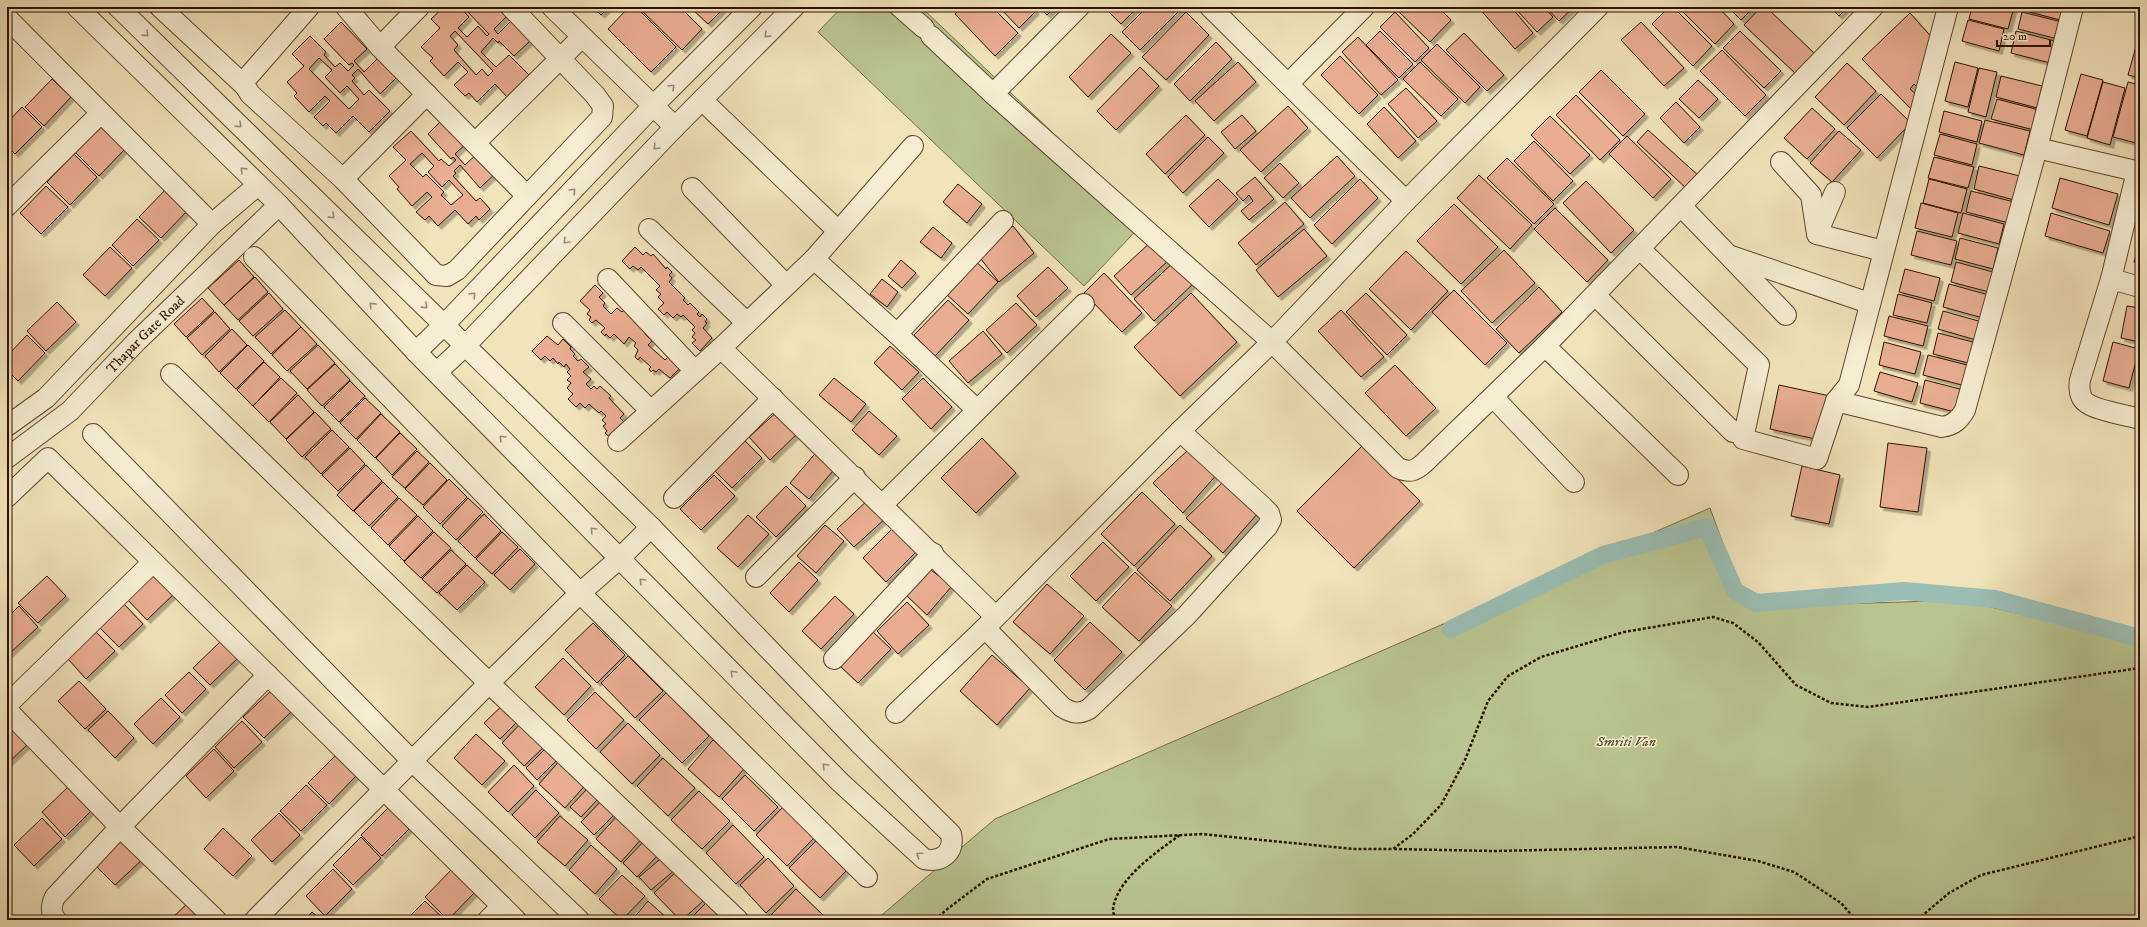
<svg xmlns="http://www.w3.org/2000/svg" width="2147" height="927" viewBox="0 0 2147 927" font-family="'IM FELL DW Pica',serif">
  <defs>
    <filter id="shadow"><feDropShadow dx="3.5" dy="3.5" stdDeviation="0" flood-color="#0004"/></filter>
  </defs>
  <rect width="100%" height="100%" fill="#f1e3ba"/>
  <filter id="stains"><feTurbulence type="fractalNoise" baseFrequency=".005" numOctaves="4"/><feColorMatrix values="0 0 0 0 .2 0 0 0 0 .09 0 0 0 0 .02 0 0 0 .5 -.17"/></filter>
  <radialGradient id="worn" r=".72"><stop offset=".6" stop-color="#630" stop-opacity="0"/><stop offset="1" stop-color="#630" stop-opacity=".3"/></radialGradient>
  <path fill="#b9c490" stroke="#736a48" d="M842 7H921L1145 221 1084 286 818 32Z
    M1710 508 1746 607 1963 600 2140 644V920H876L995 819Z"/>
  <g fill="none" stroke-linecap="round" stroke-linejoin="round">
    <path stroke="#9bbeb4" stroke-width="18" d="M1451 629 1603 555 1707 527 1735 591 1756 603 1904 591 1995 599 2140 638"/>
  </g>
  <path fill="#e9ae92" stroke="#2d1100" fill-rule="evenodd" filter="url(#shadow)" d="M444 7H460L469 17 458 28 467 37 478 26 487 36 489 34 464 8 497 7 506 17 494 29 498 34 511 21 530 41 514 56 499 41 498 43 493 38 481 52 496 67 509 55 530 76 508 98 495 84 477 102 469 93 465 96 454 85 468 72 458 62 444 76 430 61 433 58 421 47 440 28 431 19ZM455 31 493 71 488 76 482 69 476 75 454 50 458 45 450 36Z
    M593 7H609L601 15Z
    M629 7H636L676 47 651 72 608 29Z
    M638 7H680L702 29 682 50Z
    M690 7H725L708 24Z
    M962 7H992L1018 33 995 56 955 14Z
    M999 7H1032L1036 11 1019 28Z
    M1039 7H1055L1047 15Z
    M1110 7H1138L1121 24 1107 10Z
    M1147 7 1182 8 1140 50 1122 32Z
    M1394 7H1438L1451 20 1430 42Z
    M1478 7H1511L1533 33 1515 49Z
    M1514 7H1544L1553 17 1537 32Z
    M1546 7H1574L1559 21Z
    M1669 7H1673L1712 46 1693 66 1652 24Z
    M1678 7H1718L1734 24 1715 44Z
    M1728 7H1754L1741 20Z
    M1761 7H1766L1815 54 1796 74 1744 25Z
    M1830 7H1848L1839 16Z
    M1972 7H2014L2008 29 1969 19Z
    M2027 7H2063L2060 20 2026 11Z
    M1186 12 1209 35 1166 80 1142 57Z
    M1395 12 1429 48 1415 62 1380 27Z
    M2022 12 2062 22 2058 39 2018 29Z
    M1910 13 1935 41 1925 71 1919 76 1925 83 1922 92 1914 84 1910 89 1921 99 1912 110 1862 59Z
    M1968 20 2004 29 1999 51 1962 41Z
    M341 22 367 49 354 61 364 72 378 58 397 77 380 94 358 69 352 75 355 78 352 81 364 95 369 90 390 111 369 132 353 116 336 133 326 123 323 126 314 117 330 101 325 96 309 112 294 96 297 93 287 82 304 66 292 54 310 36 326 52 324 55 335 67 340 63 348 71 354 65 352 63 349 65 324 39ZM319 58 332 70 325 77 340 93 347 86 359 99 349 109 309 69Z
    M1641 22 1684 68 1664 86 1621 40Z
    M1380 31 1413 64 1399 78 1366 45Z
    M1740 31 1781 71 1764 88 1723 48Z
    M2016 31 2055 41 2050 63 2011 53Z
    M2140 32V78L2128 75Z
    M1464 33 1504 75 1487 91 1446 50Z
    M1111 34 1131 53 1088 97 1069 77Z
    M1358 37 1398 80 1381 95 1342 52Z
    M1216 42 1232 59 1190 101 1174 84Z
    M1437 44 1480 87 1465 103 1421 60Z
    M1722 50 1766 95 1745 116 1700 71Z
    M1340 56 1378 95 1359 114 1321 75Z
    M1238 62 1256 82 1214 121 1195 101Z
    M1420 62 1458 99 1441 116 1403 79Z
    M1955 62 1978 68 1968 107 1945 101Z
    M1847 63 1876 91 1844 125 1815 97Z
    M1140 67 1159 86 1116 130 1097 111Z
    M1979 68 1997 72 1986 117 1968 112Z
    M1601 70 1645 114 1623 136 1579 92Z
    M2081 74 2103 80 2087 136 2065 130Z
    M2001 76 2042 86 2037 108 1996 97Z
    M52 79 71 97 44 126 25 107Z
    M1698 80 1718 99 1699 118 1679 99Z
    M2103 82 2125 88 2110 145 2087 138Z
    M2128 82 2140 85V130L2136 143 2113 137Z
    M1406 88 1437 121 1418 138 1388 104Z
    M1881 94 1911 123 1877 158 1847 128Z
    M1576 95 1620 140 1600 160 1556 115Z
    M1997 99 2039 110 2034 130 1991 119Z
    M1676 102 1700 127 1684 143 1660 118Z
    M1288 106 1308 128 1261 172 1240 150Z
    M22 107 42 127 15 154 7 146V123Z
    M1384 107 1416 141 1398 158 1367 124Z
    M1812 108 1835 129 1807 159 1784 138Z
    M1944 111 1982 121 1977 142 1939 132Z
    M1186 115 1205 135 1165 174 1146 154Z
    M1242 115 1256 131 1235 149 1221 132Z
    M446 116 469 141 455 154 465 165 480 151 499 170 480 188 460 165 454 171 456 173 453 176 476 201 480 198 490 209 479 220 476 216 468 224 455 210 438 226 429 216 425 220 416 212 432 197 427 192 412 206 397 189 399 187 389 176 406 160 393 147 411 131 439 161 441 159 449 166 456 160 453 157 451 159 428 134ZM422 153 434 166 428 172 442 187 449 180 463 195 451 205 441 195 444 192 426 174 423 177 410 164Z
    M1550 116 1590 155 1570 174 1531 135Z
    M1985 120 2030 131 2024 155 1979 143Z
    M101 126 125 149 99 176 75 152Z
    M1648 130 1700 177 1688 190 1637 142Z
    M1839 131 1861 150 1832 182 1810 163Z
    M1940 134 1977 144 1972 165 1934 155Z
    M1627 136 1671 179 1653 198 1609 154Z
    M1208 137 1224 153 1183 193 1168 177Z
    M1534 141 1573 181 1553 201 1514 161Z
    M74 154 97 177 70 205 47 182Z
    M1337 156 1355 176 1310 218 1291 198Z
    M1934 157 1974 167 1968 188 1928 178Z
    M1507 158 1554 204 1534 224 1487 178Z
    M1280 163 1299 183 1283 198 1264 178Z
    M1979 166 2020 176 2014 200 1974 189Z
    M1479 175 1532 225 1510 249 1457 198Z
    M1255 177 1274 199 1249 220 1241 211 1253 201 1249 195 1243 201 1236 193Z
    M2060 178 2118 194 2109 225 2052 208Z
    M1218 179 1238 199 1209 227 1189 206Z
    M1360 179 1378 198 1332 244 1314 225Z
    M1929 179 1967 189 1961 213 1923 203Z
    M1586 181 1634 230 1611 253 1563 203Z
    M958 184 982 204 967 223 943 202Z
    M46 186 68 207 41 234 20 213Z
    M168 187 190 208 161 238 139 217Z
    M1971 191 2014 202 2009 223 1966 212Z
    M1285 202 1304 224 1256 265 1238 243Z
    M1921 203 1958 213 1952 237 1915 228Z
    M1454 204 1498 247 1461 284 1417 241Z
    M1555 208 1608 260 1587 282 1534 229Z
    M1963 213 2004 224 1999 244 1958 233Z
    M2051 213 2110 231 2103 253 2045 236Z
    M137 219 159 240 133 266 112 245Z
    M1013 226 1034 253 999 282 977 254Z
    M933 227 952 243 941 258 920 242Z
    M1304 229 1327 256 1278 297 1256 270Z
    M1917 231 1957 241 1951 265 1911 255Z
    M1960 238 1998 248 1993 269 1955 259Z
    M1153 240 1170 259 1131 295 1114 276Z
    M2140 240V264L2134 262Z
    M110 247 132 268 105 296 83 275Z
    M635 247 643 255 646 252 651 256 653 254 666 269 667 267 672 272 669 275 672 278 669 282 685 298 683 300 688 305 690 303 699 312 697 314 700 317 702 314 707 319 705 322 707 323 703 328 712 338 700 351 692 343 696 340 692 337 695 333 692 330 695 327 683 315 681 317 677 314 673 318 667 312 664 315 658 309 664 303 658 297 661 294 656 290 660 286 641 267 638 270 633 266 630 269 622 261Z
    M1504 250 1535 283 1492 323 1461 291Z
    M1406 251 1448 291 1411 330 1369 289Z
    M973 259 998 282 968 314 943 291Z
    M239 260 254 277 224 305 208 288Z
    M901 260 916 273 902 288 888 276Z
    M1174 262 1195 282 1154 321 1134 299Z
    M1956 262 1993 272 1989 292 1951 282Z
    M1048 267 1068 288 1036 317 1017 296Z
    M1905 269 1940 278 1934 301 1899 292Z
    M1104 273 1142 313 1122 332 1084 293Z
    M255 277 268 292 238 320 224 305Z
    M882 279 898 292 887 307 870 294Z
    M1949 284 1989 295 1983 318 1943 307Z
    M595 285 603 293 599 297 605 303 603 306 611 314 617 308 622 312 624 310 648 330 645 334 652 341 648 345 665 360 668 357 673 362 683 365 670 378 659 369 656 372 653 370 651 372 649 369 651 367 640 357 638 360 635 357 638 350 634 346 636 343 629 337 624 344 614 334 610 338 606 334 605 336 601 332 605 328 596 320 592 323 589 320 591 317 587 314 590 310 580 301Z
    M1539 287 1562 312 1519 353 1496 329Z
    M1454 290 1507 343 1485 365 1432 312Z
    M269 293 283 309 253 336 239 321Z
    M1191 293 1237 342 1180 396 1134 347Z
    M1366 293 1407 335 1387 355 1346 312Z
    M1898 294 1932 303 1927 323 1893 315Z
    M202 298 214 311 186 337 174 324Z
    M948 300 969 320 935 356 914 335Z
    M57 302 76 322 46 351 27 331Z
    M1016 303 1037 325 1007 353 986 330Z
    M2127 306 2140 308V342L2121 338Z
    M285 310 301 327 271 354 255 337Z
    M1341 310 1384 357 1361 377 1318 331Z
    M1943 311 1982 322 1976 340 1938 329Z
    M215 312 230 329 202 355 187 338Z
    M1889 316 1928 326 1923 346 1884 336Z
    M301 327 317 344 287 371 272 355Z
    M232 329 247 345 219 372 205 356Z
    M983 331 1002 354 968 383 949 361Z
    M1938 333 1973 342 1968 363 1933 354Z
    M27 335 45 353 18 381 7 370V356Z
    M547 336 558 345 563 339 571 347 570 349 575 354 573 356 578 361 581 359 589 367 583 372 591 379 586 384 591 389 594 386 597 389 600 386 611 396 609 398 624 414 620 418 626 424 612 439 605 433 607 431 603 426 606 424 602 420 606 416 601 411 599 413 589 404 585 408 580 403 576 407 568 399 573 394 567 388 571 383 567 380 571 376 567 372 570 369 566 364 564 367 559 362 558 364 553 358 550 361 545 356 541 360 532 351Z
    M1884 342 1921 352 1915 374 1879 365Z
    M2113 342 2139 349 2129 388 2103 381Z
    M248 345 264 361 236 389 220 373Z
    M318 345 335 363 307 389 290 371Z
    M890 346 919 372 902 390 874 363Z
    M1928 355 1967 365 1962 385 1923 375Z
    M264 362 280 377 253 406 237 390Z
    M335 364 350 380 322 406 307 390Z
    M1395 365 1436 408 1406 436 1365 393Z
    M1880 372 1918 383 1912 402 1874 391Z
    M281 378 297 393 269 422 253 406Z
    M834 378 866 404 851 422 819 395Z
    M923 378 952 407 931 429 902 399Z
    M1925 380 1960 389 1955 412 1920 403Z
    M350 381 365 396 339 422 324 407Z
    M1779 385 1830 396 1820 440 1770 429Z
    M298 395 314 412 286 439 270 422Z
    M365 398 381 413 356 439 340 423Z
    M779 410 802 429 770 460 749 437Z
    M869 411 897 436 879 455 852 430Z
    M315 412 331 429 302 457 286 440Z
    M381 414 400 432 375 458 357 440Z
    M332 430 349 447 321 474 305 457Z
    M400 433 417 449 392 475 376 458Z
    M742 438 762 458 732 488 712 468Z
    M982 438 1016 473 976 513 941 478Z
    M1888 443 1927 448 1918 512 1880 507Z
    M1363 445 1420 501 1354 568 1297 511Z
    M350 448 365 464 338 491 322 475Z
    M819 449 838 465 809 499 790 483Z
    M1189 449 1218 473 1183 513 1153 483Z
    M417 451 429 462 405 488 392 477Z
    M430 463 447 480 423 505 405 489Z
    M366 465 382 481 353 511 337 495Z
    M1802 466 1840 475 1829 524 1791 516Z
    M714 475 735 496 701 530 680 509Z
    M449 479 467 497 440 524 423 507Z
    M1225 480 1258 513 1223 553 1186 518Z
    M383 482 398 497 369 526 354 511Z
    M786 486 806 506 776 537 756 517Z
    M1142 492 1175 524 1134 566 1101 534Z
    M399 498 417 515 388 545 371 528Z
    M468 498 483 512 456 540 442 526Z
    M870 498 887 517 854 547 837 529Z
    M484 514 501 531 475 558 458 541Z
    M748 515 769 534 738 567 717 548Z
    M418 516 433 531 404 561 389 546Z
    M899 522 922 546 886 582 863 558Z
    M825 525 844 541 816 573 797 556Z
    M1180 525 1212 556 1170 601 1137 570Z
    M434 532 451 548 421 578 404 562Z
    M502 532 518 547 492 574 476 559Z
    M1103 542 1129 567 1096 601 1070 576Z
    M520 549 535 564 510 590 494 575Z
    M451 550 466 564 437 593 422 579Z
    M799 562 818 580 789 612 770 593Z
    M467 565 485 582 457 610 439 593Z
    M931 570 952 586 927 615 906 595Z
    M154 572 175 593 147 620 127 599Z
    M1135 572 1172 606 1139 641 1102 607Z
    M47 576 66 596 38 623 18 603Z
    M1047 584 1084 616 1050 654 1013 622Z
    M835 596 854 614 821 649 802 631Z
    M907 602 929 625 898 654 877 631Z
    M123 603 143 624 119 647 99 627Z
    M19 606 38 627 9 654 7 652V618Z
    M1090 622 1122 652 1085 690 1054 660Z
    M593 623 625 655 597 683 565 650Z
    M872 631 891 649 858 683 839 665Z
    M96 632 115 651 86 679 68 659Z
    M221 641 238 658 210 685 193 668Z
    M992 655 1030 688 997 725 960 691Z
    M628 656 663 691 635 718 601 683Z
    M563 658 591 686 564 715 535 687Z
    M189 672 206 689 182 713 165 695Z
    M79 681 106 709 85 729 58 701Z
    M272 690 292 711 264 738 243 717Z
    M595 692 624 720 596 749 567 720Z
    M666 693 709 736 682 763 639 720Z
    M161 698 180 717 153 744 134 724Z
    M506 702 521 718 500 739 484 723Z
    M108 711 134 738 115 758 88 730Z
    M524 720 547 744 524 766 502 743Z
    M242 721 262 742 234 768 215 747Z
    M7 723 28 744 7 764Z
    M628 723 660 755 632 784 600 752Z
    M476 734 505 761 482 785 454 758Z
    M713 740 745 768 719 797 688 769Z
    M549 745 560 757 537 780 526 768Z
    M214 749 234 771 206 798 186 776Z
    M335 756 356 776 329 804 308 783Z
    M562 758 588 782 565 808 539 784Z
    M663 758 695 788 668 816 637 786Z
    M514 765 534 786 508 812 488 792Z
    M745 775 778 807 754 831 722 799Z
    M70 785 93 809 65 837 42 812Z
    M306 785 327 805 301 831 280 811Z
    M588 788 599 798 581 817 570 807Z
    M536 790 559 813 535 838 512 815Z
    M699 791 730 821 702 849 671 820Z
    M604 798 618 811 594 835 581 822Z
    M391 805 412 826 382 856 361 835Z
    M783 807 814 838 787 866 756 835Z
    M279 813 300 835 272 862 251 840Z
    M619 814 643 837 621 862 596 839Z
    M560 816 588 840 565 866 537 842Z
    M42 818 62 839 34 866 14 845Z
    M733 825 764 857 736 884 706 853Z
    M223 828 252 856 233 876 204 849Z
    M123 836 144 858 115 885 94 864Z
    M361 837 381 858 353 885 333 865Z
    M647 838 661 852 637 877 623 863Z
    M816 841 846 871 820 898 789 868Z
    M591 845 617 869 595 894 569 870Z
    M665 855 676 869 651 890 639 877Z
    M768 858 794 886 766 913 740 885Z
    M453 868 476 891 448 920 425 897Z
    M333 869 352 889 325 916 306 896Z
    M676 872 703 901 682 920H680L654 893Z
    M622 875 645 896 622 920 599 899Z
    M796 889 827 919 826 920H772L769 917Z
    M190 901 208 920H170Z
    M425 901 445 920H406Z
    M648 901 669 920H632Z
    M707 902 725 920H689Z
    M312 912 321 920H305Z"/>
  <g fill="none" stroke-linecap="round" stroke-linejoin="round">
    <g stroke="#5e462e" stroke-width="22">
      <g id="minor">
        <path d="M77 7 279 205 416 352 840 782 924 859C942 863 955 852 951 834L862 746 651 527 118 7"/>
        <path d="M160 7 245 86"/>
        <path d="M309 7 246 79 245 86 250 94 343 179 436 275 447 276 457 270 602 117 603 106 595 95 511 7"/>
        <path d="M346 7 380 47 419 7"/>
        <path d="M552 7 675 127"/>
        <path d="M900 7 924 28"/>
        <path d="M1210 7 1406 201"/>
        <path d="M7 18 212 224"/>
        <path d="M931 36 993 94 1272 342 1398 468C1410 473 1415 471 1424 463L1545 346 1873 7"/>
        <path d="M380 47 527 196"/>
        <path d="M1288 84 1364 7"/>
        <path d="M993 94 1079 7"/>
        <path d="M702 100 837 230"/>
        <path d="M475 143 582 37"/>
        <path d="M2037 148 2140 172"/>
        <path d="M1781 162 1811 195 1817 234 1883 251"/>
        <path d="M2137 171 2111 279 2080 380C2079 386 2079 392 2082 398 2088 410 2127 415 2140 419"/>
        <path d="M343 179 427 94"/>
        <path d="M692 188 786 285"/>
        <path d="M7 206 101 113"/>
        <path d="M1681 206 1786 315"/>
        <path d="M649 229 747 323"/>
        <path d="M1817 234 1835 192"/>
        <path d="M1640 249 1759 365 1743 439 1817 459 1836 401 1849 385 1948 7"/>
        <path d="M1731 256 1869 303"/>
        <path d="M254 257 580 593 867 877"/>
        <path d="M814 259 897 334 977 410"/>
        <path d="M608 279 695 371"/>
        <path d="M2111 279 2140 287"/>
        <path d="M1595 295 1733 432"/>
        <path d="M563 323 651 411"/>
        <path d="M897 334 1003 221"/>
        <path d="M1545 346 1678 475"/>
        <path d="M721 348 995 616"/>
        <path d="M416 352 444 325 653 106 752 7"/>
        <path d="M437 372 465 346 675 127 794 7"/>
        <path d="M171 374 489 683 738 920"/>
        <path d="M1493 397 1574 482"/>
        <path d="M1836 401 1942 427C1954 425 1959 420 1965 410L2037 148 2073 7"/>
        <path d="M7 426 46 398 212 224 258 185"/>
        <path d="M93 434 412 761 579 920"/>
        <path d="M618 441 721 348 814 259 913 146"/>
        <path id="s1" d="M7 458 70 411 137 341 279 205"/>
        <path d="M7 497 48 458 516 920"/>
        <path d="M674 498 773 398"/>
        <path d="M882 505 1084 304"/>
        <path d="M756 577 855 477"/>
        <path d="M985 628 1062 707C1072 713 1078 715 1089 709L1187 615 1267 527 1271 520 1269 513 1263 507 1180 431"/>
        <path d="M834 659 933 553"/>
        <path d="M7 705 153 562"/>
        <path d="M7 710 120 827 216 920"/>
        <path d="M896 713 985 628 1180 431 1272 342 1406 201 1598 7"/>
        <path d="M56 920C50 912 51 905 55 897L120 827 268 675"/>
        <path d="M255 920 489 683 580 593 620 558 651 527"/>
        <path d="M488 920 502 906"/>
      </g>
    </g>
    <path stroke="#2d1100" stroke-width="2.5" stroke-dasharray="3 2" stroke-linecap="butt" d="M1394 849 1494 851 1677 847 1758 861 1794 872 1841 903 1856 920
      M935 920 946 910 987 879 1109 839 1202 834 1353 849H1393L1413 834 1441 805 1465 760 1488 701 1508 676 1541 657 1624 632 1713 617 1733 623 1758 642 1796 685 1831 703 1868 707 2140 668
      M1115 920C1114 915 1112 909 1114 904 1121 876 1158 851 1180 835
      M1917 920 1949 893 1981 875 2140 836"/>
    <use href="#minor" stroke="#f6edd2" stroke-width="20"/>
  </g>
  <defs><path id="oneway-chevron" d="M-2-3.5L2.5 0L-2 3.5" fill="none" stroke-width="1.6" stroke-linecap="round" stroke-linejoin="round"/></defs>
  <g stroke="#9c8a74">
    <use href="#oneway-chevron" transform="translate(146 34) rotate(44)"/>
    <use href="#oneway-chevron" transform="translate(767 35) rotate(135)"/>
    <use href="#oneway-chevron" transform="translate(672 87) rotate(-45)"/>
    <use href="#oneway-chevron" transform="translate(239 125) rotate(44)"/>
    <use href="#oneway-chevron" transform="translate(656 147) rotate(134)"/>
    <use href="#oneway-chevron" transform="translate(243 170) rotate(-136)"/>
    <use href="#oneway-chevron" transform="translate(573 191) rotate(-46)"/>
    <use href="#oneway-chevron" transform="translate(332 216) rotate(44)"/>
    <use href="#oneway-chevron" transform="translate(566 241) rotate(134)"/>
    <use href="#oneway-chevron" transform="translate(473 295) rotate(-46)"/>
    <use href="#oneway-chevron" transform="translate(372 305) rotate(-133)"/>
    <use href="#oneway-chevron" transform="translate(425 306) rotate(44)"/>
    <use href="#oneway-chevron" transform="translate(502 438) rotate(-135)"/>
    <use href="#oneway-chevron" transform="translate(593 530) rotate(-135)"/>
    <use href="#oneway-chevron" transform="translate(642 581) rotate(-135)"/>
    <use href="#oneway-chevron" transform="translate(733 673) rotate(-135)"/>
    <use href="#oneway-chevron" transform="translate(825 766) rotate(-135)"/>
    <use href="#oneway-chevron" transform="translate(919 855) rotate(-145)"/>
  </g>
  <g text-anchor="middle" stroke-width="3" stroke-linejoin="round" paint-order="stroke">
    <g font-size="14" fill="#2d1100" stroke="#f6edd2">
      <text dy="5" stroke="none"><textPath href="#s1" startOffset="186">Thapar Gate Road</textPath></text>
    </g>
    <g font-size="14" font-style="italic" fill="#5e5032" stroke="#f6edd2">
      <text x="1626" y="746">Smriti Van</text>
    </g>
  </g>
  <rect width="2147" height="927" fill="none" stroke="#f1e3ba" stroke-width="24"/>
  <rect x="8" y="8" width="2131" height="911" fill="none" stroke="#2d1100" stroke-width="2"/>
  <rect x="12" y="12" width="2123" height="903" fill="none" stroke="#2d1100"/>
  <path d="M1997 40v6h53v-6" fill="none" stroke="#2d1100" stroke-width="2"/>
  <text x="2003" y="40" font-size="12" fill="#2d1100" stroke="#f6edd2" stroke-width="3" paint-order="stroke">20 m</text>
  <rect width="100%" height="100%" filter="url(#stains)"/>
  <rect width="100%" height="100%" fill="url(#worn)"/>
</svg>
